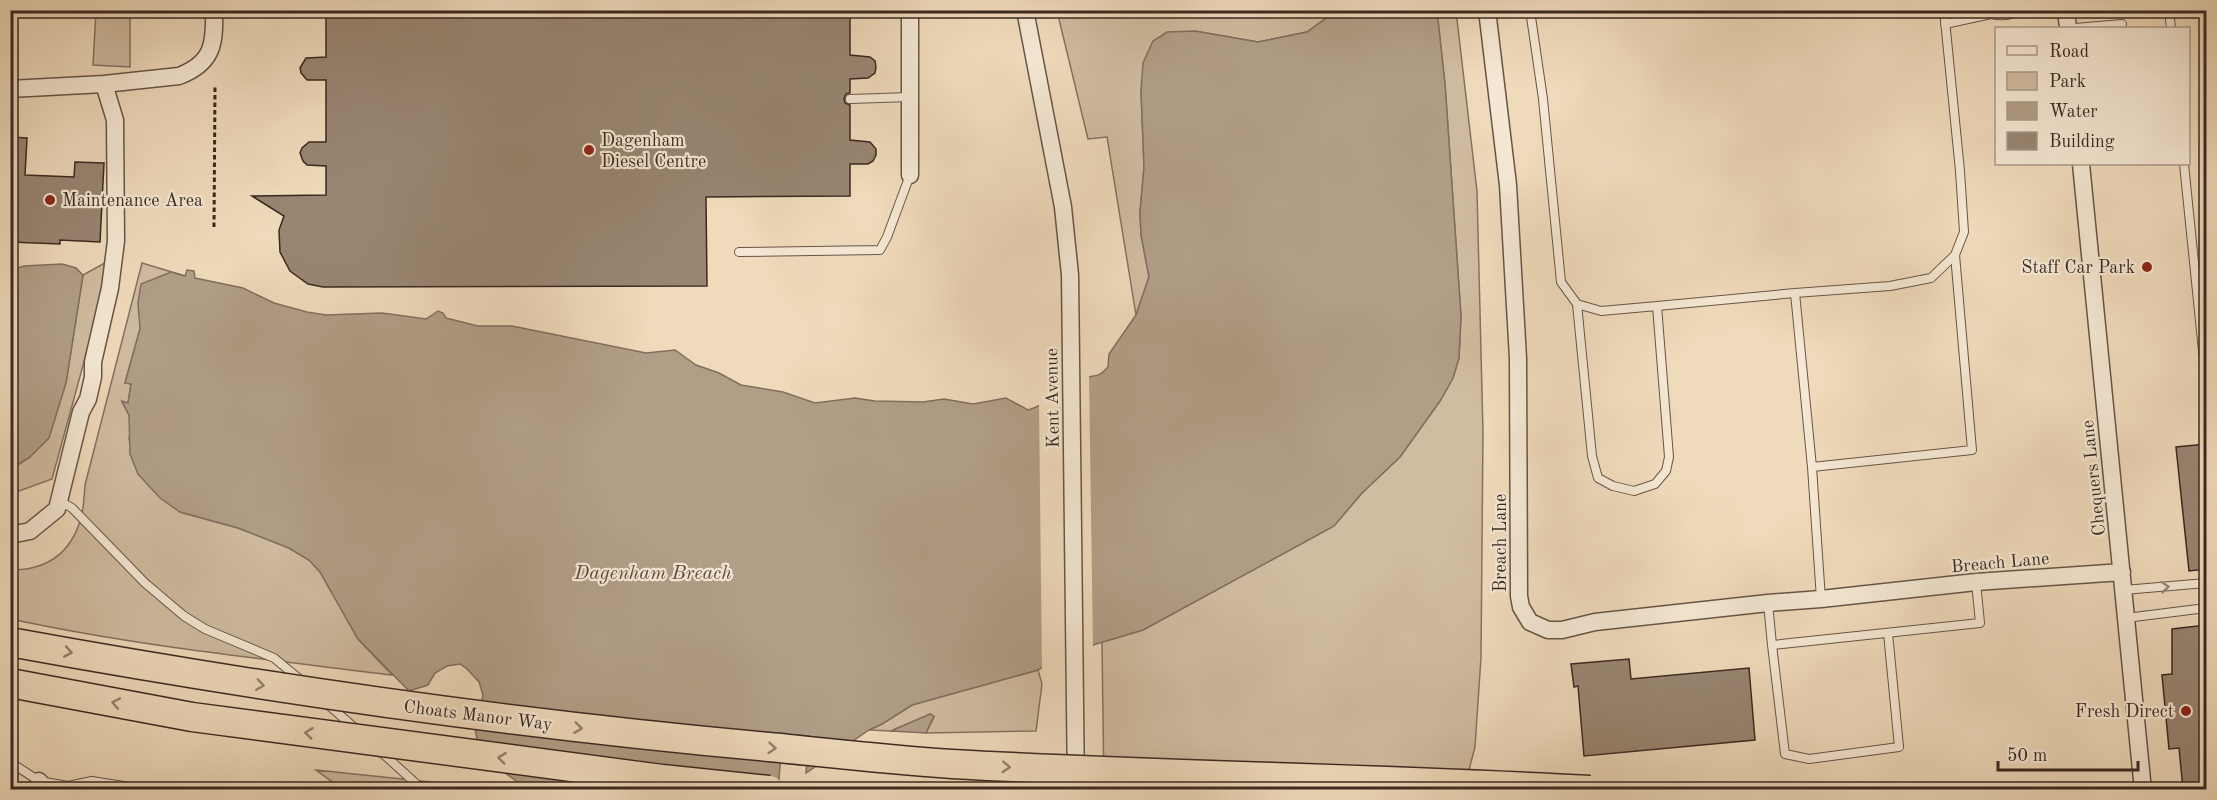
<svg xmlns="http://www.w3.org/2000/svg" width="2217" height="800" viewBox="0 0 2217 800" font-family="'Old Standard TT',serif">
  <rect width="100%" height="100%" fill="#efdabb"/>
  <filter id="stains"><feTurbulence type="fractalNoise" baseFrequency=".00333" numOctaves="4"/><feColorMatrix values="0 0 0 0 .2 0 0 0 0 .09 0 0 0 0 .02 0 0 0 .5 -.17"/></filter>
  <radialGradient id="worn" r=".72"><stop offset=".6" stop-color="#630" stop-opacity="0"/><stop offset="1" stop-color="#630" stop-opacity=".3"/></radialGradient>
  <path fill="#d0bca1" stroke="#857262" stroke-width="1.5" d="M96 11H130V67L93 65Z
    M1057 11H1336L1307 32 1258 42 1195 31 1141 90 1144 167 1140 213 1141 235 1149 277 1136 315 1107 137 1088 139Z
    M1437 11H1456L1477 191 1483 432 1481 657 1475 747 1464 789H1104L1102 642 1143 630 1334 526 1362 493 1400 457 1440 401 1453 378 1459 358 1461 316 1445 84Z
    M112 259 52 479 11 494V466H16L30 457 66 383 83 275Z
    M142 263 185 276 140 329 125 383 131 384 128 403 122 402 129 415 131 427 129 439 138 474 180 512 238 528 289 548 309 560 320 572 358 639 392 675C264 659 136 646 11 619V570C47 570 71 553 81 518 84 508 84 495 85 485Z
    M1038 670 1042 684 1036 731 926 733 934 717 930 714 891 731 869 730 882 724 912 705Z
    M316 770 498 789H342Z"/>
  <path fill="#b19e87" stroke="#816f5f" stroke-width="1.5" d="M1336 11H1437L1445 84 1461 316 1459 358 1453 378 1440 401 1400 457 1362 493 1334 526 1143 630 1096 644 1050 663 1038 670 912 705 882 724 869 730 806 773 809 736 783 734 778 789H526L480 753 475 729 483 695 479 682 467 669 460 664 447 666 435 673 428 685 409 691 358 639 320 572 309 560 289 548 238 528 180 512 160 498 138 474 130 454 129 415 122 401 128 403 131 384 125 383 140 329 138 303 141 284 171 272 185 276 187 270 194 271 195 278 243 288 274 303 307 312 326 315 382 313 426 319 438 311 443 313 446 318 478 326H512L646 353 675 350 696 365 719 373 741 385 783 392 815 403 855 398 875 401 923 402 944 399 973 404 1006 398 1028 410C1049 404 1063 387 1083 379 1096 373 1096 380 1108 367L1109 354 1136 315 1149 277 1141 235 1140 212 1144 167 1141 90 1143 63 1153 41 1167 32 1195 31 1258 42 1307 32Z
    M62 264 76 268 83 275 66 383 49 438 30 457 16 466H11V270L24 266Z
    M930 714 934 716 926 733 891 731Z"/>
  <path fill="#efdabb" d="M1083 375H1089L1093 648 1042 671 1039 402Z"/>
  <path fill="#988572" stroke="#3a2922" stroke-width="1.5" d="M326 10H850V55L870 57 875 61 876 67 875 73 868 78 850 79V93L846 94 844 99 845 103 850 105V140L870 142 876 149V155L873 161 868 164H850V196L706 197 707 286 323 287 308 284 290 271 280 252 279 230 284 216 252 196 326 195V166L307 165 303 161 300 153 302 148 309 142H326V80H307L301 73 300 68 306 58 326 57Z
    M10 137 27 138 25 175 74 177 75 162 104 163 100 242 60 240V244L10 242Z
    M2206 444V569L2189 571 2176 447Z
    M2206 625V789H2183L2179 748 2169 749 2162 675 2172 674V629Z
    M1629 659 1631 679 1749 668 1755 740 1584 756 1578 686 1574 687 1571 664Z"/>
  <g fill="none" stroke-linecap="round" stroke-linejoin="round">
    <g stroke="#675548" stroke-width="10">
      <path id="service" d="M1530 10 1543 99 1561 282 1577 304 1601 311 1657 306
        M1989 10 1991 14C2000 16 2011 16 2019 10
        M2169 10 2171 28
        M1945 24 1991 14
        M2075 28 2122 24
        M850 99 910 97
        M2184 164 2206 380
        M739 252 880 250 887 237 910 175
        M1577 304 1592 456 1598 478 1613 486 1634 491 1655 484 1666 471 1669 457 1657 306 1795 293
        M1812 467 1972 450 1955 255 1964 232 1960 171 1944 10
        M60 501 72 508 145 583 184 616 205 629 274 658 302 681
        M2124 590 2206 583
        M1821 599 1812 467 1795 293 1890 286 1931 278 1955 255
        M1768 603 1772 645 1980 623 1976 582
        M2126 618 2206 608
        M1772 645 1785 754 1809 759 1899 747 1888 633
        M325 702 356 729
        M379 750 423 790
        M10 762 39 781 68 786 92 781 148 790"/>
    </g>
    <g stroke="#675548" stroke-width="19">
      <path id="minor" d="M910 10V175
        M1025 10 1063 207 1070 275 1076 790
        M1487 10 1508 185 1518 358 1519 596 1521 607 1530 622 1548 630H1562L1595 622 1768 603 1821 599 1976 582 2122 572
        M2066 10 2068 28
        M10 89 104 84 179 76C213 63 215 44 214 10
        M2081 164 2143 790
        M10 535 30 531 57 509 81 412 88 399 93 377V362L110 288 116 241 115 120 104 84
        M39 781 45 790"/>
    </g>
    <path stroke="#3a2922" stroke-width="3" stroke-dasharray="4.5 3" stroke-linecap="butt" d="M214 227 215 86"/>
    <use href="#service" stroke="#f5e7d3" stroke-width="8"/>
    <use href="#minor" stroke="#f5e7d3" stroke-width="16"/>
    <g stroke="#3a2922" stroke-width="31" stroke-linecap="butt">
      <path id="trunk-bridge" d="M10 642C262 688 514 724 769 747 830 753 891 760 952 764 1164 776 1377 778 1590 790
        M10 683 192 717 662 779 769 790"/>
    </g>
    <use href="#trunk-bridge" stroke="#efdabb" stroke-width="28"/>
  </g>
  <defs><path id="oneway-chevron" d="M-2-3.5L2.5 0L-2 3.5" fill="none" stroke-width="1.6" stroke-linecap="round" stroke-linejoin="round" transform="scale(1.5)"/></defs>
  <use stroke="#98887a" href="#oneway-chevron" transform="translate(2165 587) rotate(-5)"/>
  <g stroke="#94826e">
    <use href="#oneway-chevron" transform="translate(68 652) rotate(10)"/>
    <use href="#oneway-chevron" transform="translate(260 685) rotate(8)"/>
    <use href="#oneway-chevron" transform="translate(116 703) rotate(-169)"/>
    <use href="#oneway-chevron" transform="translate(578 728) rotate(7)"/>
    <use href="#oneway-chevron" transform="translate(309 733) rotate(-173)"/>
    <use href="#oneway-chevron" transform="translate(772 748) rotate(5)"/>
    <use href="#oneway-chevron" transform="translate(502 758) rotate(-173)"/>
    <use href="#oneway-chevron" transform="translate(1006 767) rotate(3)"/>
  </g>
  <g fill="#8f2418" stroke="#f5e7d3" stroke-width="2">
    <circle cx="589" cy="150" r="6"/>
    <circle cx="50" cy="200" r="6"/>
    <circle cx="2147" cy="267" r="6"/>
    <circle cx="2186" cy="711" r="6"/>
  </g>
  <g text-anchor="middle" stroke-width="4.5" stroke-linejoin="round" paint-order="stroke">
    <g font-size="18" fill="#3a2922" stroke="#f5e7d3" text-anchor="start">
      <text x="601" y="146">Dagenham<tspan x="601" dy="21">Diesel Centre</tspan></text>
      <text x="62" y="206">Maintenance Area</text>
      <text x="2135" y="273" text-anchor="end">Staff Car Park</text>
      <text x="2174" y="717" text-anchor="end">Fresh Direct</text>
    </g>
    <g font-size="18" fill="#3a2922" stroke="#f5e7d3">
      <text transform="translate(1052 398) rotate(-91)" y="6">Kent Avenue</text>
      <text transform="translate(2093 478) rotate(-96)" y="6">Chequers Lane</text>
      <text transform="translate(1500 543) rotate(-90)" y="6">Breach Lane</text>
      <text transform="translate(2000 562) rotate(-5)" y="6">Breach Lane</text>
      <text transform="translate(478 715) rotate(7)" y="6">Choats Manor Way</text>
    </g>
    <g font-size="20" font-style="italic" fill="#5e4c40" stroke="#f5e7d3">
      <text x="653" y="579">Dagenham Breach</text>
    </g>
  </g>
  <rect width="2217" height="800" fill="none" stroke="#efdabb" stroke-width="36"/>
  <rect x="12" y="12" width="2193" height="776" fill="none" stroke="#3a2922" stroke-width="3"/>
  <rect x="18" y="18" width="2181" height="764" fill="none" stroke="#3a2922" stroke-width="1.5"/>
  <rect x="1995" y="27" width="195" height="138" fill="#f5e7d3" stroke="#aa9b8c" stroke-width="1.5"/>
  <rect x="2007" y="46" width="30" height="9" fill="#f5e7d3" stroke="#aa9b8c" stroke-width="1.5"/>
  <text x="2049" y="57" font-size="18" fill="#3a2922">Road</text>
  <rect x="2007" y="72" width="30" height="18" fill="#d0bca1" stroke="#aa9b8c" stroke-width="1.5"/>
  <text x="2049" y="87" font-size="18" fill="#3a2922">Park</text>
  <rect x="2007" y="102" width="30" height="18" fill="#b19e87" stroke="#aa9b8c" stroke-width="1.5"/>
  <text x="2049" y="117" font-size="18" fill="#3a2922">Water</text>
  <rect x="2007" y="132" width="30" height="18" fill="#988572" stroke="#aa9b8c" stroke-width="1.5"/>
  <text x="2049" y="147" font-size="18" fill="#3a2922">Building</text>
  <path d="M1998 761v9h140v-9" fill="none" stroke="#3a2922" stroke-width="3"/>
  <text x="2007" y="761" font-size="18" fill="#3a2922" stroke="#f5e7d3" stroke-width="4.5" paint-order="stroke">50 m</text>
  <rect width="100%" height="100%" filter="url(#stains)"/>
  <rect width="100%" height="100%" fill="url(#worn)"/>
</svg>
